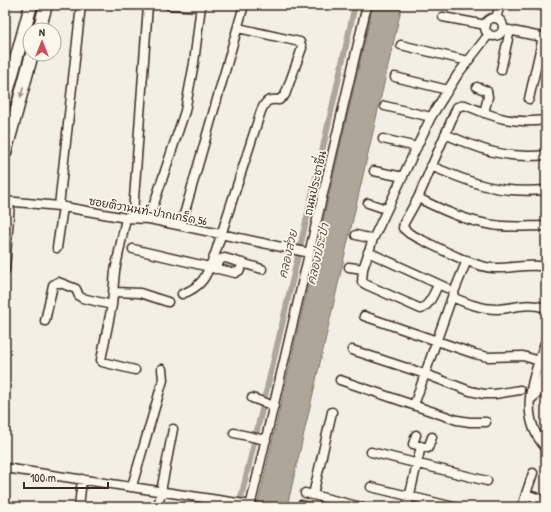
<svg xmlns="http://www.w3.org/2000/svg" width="551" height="512" viewBox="0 0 551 512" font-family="'Patrick Hand','Playpen Sans Thai',sans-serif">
  <rect width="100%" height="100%" fill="#f3efe4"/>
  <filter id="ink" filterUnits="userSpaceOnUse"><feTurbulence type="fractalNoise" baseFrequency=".025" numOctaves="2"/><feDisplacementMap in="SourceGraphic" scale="8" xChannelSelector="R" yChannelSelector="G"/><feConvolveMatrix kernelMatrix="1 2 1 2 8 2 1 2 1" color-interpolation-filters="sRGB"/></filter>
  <g filter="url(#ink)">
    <path fill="#afa69a" stroke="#817468" d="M373 5H402L287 507H257Z"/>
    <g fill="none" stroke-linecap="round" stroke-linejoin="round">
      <path stroke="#afa69a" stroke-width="6" d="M239 506C279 339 318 172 355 5"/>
      <g stroke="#3b2a1e" stroke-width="11">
        <path id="minor" d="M169 5 201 7
          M538 5 546 7
          M443 17 486 25
          M496 18 500 5
          M485 27a9 9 0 1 1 18 0a9 9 0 1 1-18 0Z
          M503 29 546 38
          M401 45 468 61
          M501 70 510 30
          M395 77 448 90
          M477 87 487 91 488 97 484 113
          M529 99 543 37
          M385 106 431 117
          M546 120C511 124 496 118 465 105L457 107 418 198 404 223 403 228 410 234C431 244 472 267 493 268 512 269 528 263 546 267
          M445 134C482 150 504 159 546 155
          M383 139 417 147
          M431 166C474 184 498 194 546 190
          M374 171 403 177
          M418 198C442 210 466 221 493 225 511 228 528 226 546 226
          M5 201 59 206 126 218 149 219 310 253
          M368 203 386 209
          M59 206 81 5
          M149 219 185 111 194 63 201 5
          M181 225 244 5
          M356 235 373 239
          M57 248 63 207
          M133 249 235 273 240 270 243 263
          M368 252 447 288
          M349 267 363 269
          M215 269 221 259 225 258 262 269
          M5 270 10 202
          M438 285C434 293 430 305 421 309L367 285 362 282 363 269 373 239 431 117 458 74 489 34
          M114 292 140 293 168 302
          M182 294C204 286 207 274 215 254L261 111C266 100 268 99 279 100L285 95 302 48 300 42 238 28
          M452 297C466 303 481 309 497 309 518 308 524 302 546 308
          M364 316 475 354 488 357 523 356 546 363
          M45 321 53 285 58 282 76 289 79 296 82 298 112 305
          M546 340C534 376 516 415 546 448
          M352 350 425 374 470 391 484 394H495L520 390
          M135 370 102 362 101 360 112 305 115 271 126 218 133 213 148 5
          M340 380 457 420 470 422H486
          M252 398 274 406
          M530 400 537 394 546 366
          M414 405 452 297 467 260
          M234 433 266 440
          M416 435 413 444 428 448 432 437
          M371 452 487 481
          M5 468 251 505
          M132 486 163 380 162 369
          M371 487 454 507
          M305 493 361 507
          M526 494 533 473
          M313 495 332 412
          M301 505 308 507
          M79 507 82 479
          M158 507 173 429
          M250 507 367 5
          M407 507 421 446
          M522 507 526 494 546 501"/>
      </g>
      <g stroke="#3b2a1e" stroke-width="15">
        <path id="highway" d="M39 30 46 5
          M5 100 31 5
          M5 153 32 54"/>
      </g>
      <use href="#minor" stroke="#fbf7ec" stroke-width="8"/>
      <use href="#highway" stroke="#fbf7ec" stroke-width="12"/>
    </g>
    <defs><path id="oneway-solid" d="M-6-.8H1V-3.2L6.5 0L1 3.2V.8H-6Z"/></defs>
    <use fill="#9b9085" href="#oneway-solid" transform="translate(22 92) rotate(105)"/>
  </g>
  <g text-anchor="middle" stroke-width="3.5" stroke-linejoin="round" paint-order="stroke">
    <g font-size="11" fill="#3b2a1e" stroke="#fbf7ec">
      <text transform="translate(315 183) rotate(-77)" y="4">ถนนประชาชื่น</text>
      <text transform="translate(148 211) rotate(10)" y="4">ซอยติวานนท์-ปากเกร็ด 56</text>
    </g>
    <g font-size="12" font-style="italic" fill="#645549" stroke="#fbf7ec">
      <text transform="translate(288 254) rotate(-77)" y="4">คลองส่วย</text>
      <text transform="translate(318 254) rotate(-77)" y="4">คลองประปา</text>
    </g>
  </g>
  <rect width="551" height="512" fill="none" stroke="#fbf7ec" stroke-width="20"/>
  <rect x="10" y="10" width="531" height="492" fill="none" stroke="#3b2a1e" stroke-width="1.5" filter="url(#ink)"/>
  <g transform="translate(42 42)"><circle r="19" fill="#fbf7ec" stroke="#aea59a"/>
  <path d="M0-3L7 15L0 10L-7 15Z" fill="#d1495b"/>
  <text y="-6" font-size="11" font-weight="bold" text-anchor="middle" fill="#3b2a1e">N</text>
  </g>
  <path d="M24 482v6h84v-6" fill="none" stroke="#3b2a1e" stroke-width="2"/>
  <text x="30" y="482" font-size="12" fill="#3b2a1e" stroke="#fbf7ec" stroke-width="3" paint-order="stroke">100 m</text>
</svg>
